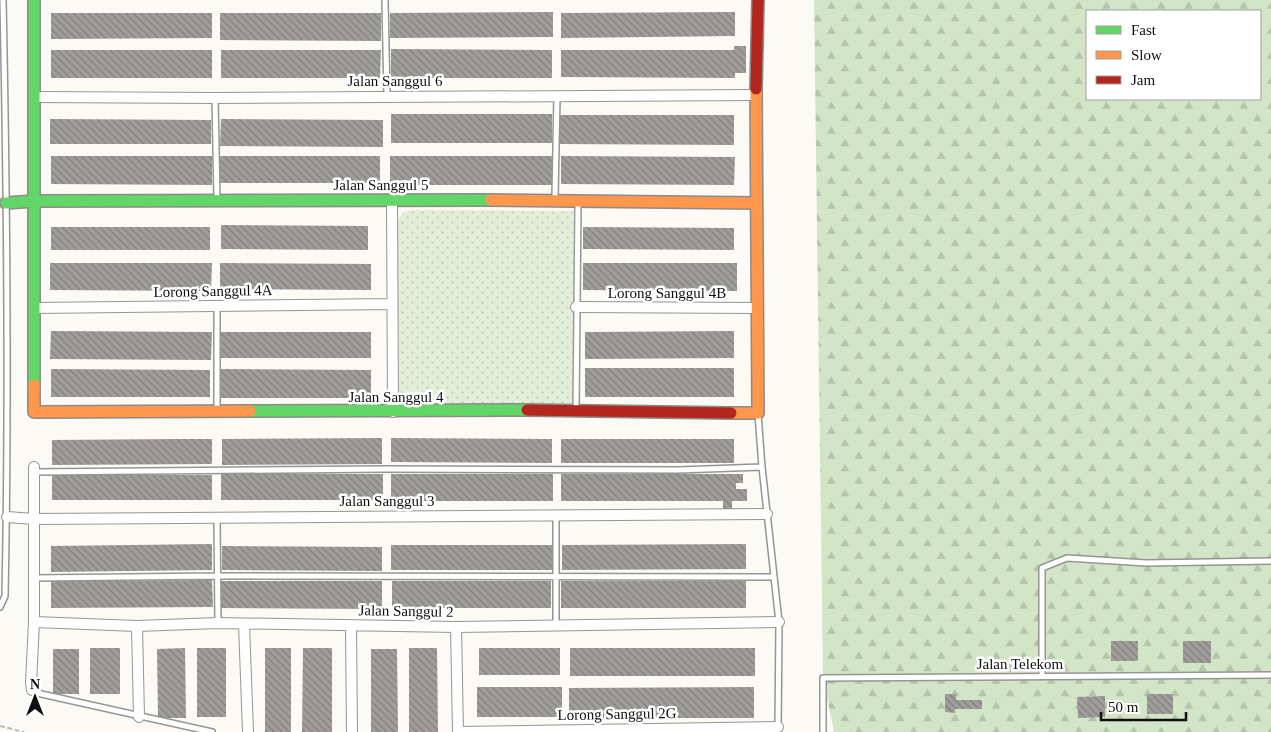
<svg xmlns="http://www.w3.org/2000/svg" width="1271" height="732" viewBox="0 0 1271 732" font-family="'Times New Roman',serif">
  <defs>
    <pattern id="green-dots" width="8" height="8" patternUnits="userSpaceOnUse" patternTransform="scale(1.25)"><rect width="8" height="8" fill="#e3eed8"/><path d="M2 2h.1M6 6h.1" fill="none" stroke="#c2cbb8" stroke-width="1.8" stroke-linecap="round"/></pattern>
    <pattern id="forest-firs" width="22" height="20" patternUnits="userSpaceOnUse" patternTransform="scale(1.25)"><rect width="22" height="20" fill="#d3e5c7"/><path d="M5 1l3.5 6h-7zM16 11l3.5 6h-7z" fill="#b4c3aa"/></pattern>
    <pattern id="building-back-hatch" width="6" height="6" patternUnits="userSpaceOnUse" patternTransform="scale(1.25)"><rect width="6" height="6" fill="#9f9e9a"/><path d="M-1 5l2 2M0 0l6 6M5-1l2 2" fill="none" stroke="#807f7c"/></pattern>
  </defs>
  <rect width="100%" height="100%" fill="#fbfaf5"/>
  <path fill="url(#green-dots)" d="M409 210 573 211 572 404 405 403 399 393 397 221 402 213Z"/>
  <path fill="url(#forest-firs)" fill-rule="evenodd" d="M814 0H1271V732H834L823 678ZM1087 11H1260V99H1087Z"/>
  <path fill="url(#building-back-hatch)" d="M553 12V37L390 38V13Z
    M735 12V36L561 38V13Z
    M51 13H212V38L51 39Z
    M220 13H381V41L220 40Z
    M734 46H746V73H735V78L561 77V50H734Z
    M391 49 552 50V78H391Z
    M51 50H212V78H51Z
    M221 50H381L380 78H221Z
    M391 114H552V143H391Z
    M560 115H734V145L560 144Z
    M50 119 211 120V144H50Z
    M221 119 383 120V147L220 146Z
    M51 156H212V185L51 184Z
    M220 156H380V183H220Z
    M390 156H552V185H390Z
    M561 156 735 157 734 185 561 184Z
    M221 225 368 226V250L221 249Z
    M51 227H210V250H51Z
    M583 227 734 228V250L583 249Z
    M50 263H212L211 291 50 290Z
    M220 263 371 264V290L220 289Z
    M583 263H737V291L583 290Z
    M51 331 212 332 211 360 50 359Z
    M734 331V358L585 359V332Z
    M221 332H371V358H221Z
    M585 368H734V397H585Z
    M51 369 210 370V397H51Z
    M221 369 371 370V398H220Z
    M382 438V464L222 465V439Z
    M391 438 552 439V463L391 462Z
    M178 439H212V464L52 465V440Z
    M561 439H734V463H561Z
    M221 474H383V500H221Z
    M391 474H553V501H391Z
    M561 474H743V483H736V489H747V501H732V510H723V501H561Z
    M52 475H212V500H52Z
    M212 544V570L51 572V546Z
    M746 544V569L562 570V545Z
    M391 545H552V570H391Z
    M222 546 382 547V571L222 570Z
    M212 580 213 607 51 608V581Z
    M221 581H382V609L221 608Z
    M392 581H551V608H392Z
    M561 581H746V608H561Z
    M1111 641H1138V661H1111Z
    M1183 641H1211V663H1183Z
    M90 648H120V694H90Z
    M185 648 186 718H158L157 649Z
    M197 648H226V717H197Z
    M265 648H291V732H265Z
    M303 648H332V732H302Z
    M409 648H437L438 732H409Z
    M479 648H560V675H479Z
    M570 648H755V676H570Z
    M53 649H79V694H53Z
    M371 649H397L398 732H371Z
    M477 687H562V717H477Z
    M754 687V718H569V688Z
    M945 694H956V700H982V709H955V713L945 712Z
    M1147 694H1173V714H1147Z
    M1105 696V717L1078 718 1077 697Z"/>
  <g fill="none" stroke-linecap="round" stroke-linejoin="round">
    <g stroke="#959593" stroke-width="8">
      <path id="lane" d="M385 0 387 96
        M215 98 217 200
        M555 198 557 96
        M217 410V306
        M576 410 578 201
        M758 414 762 467 779 622 778 729
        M34 472 386 469 679 470 762 467
        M556 516V625
        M217 517 218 623
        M34 578 217 576 774 577
        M0 607 5 596C9 397 7 198 3 0
        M1042 676V568L1067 558 1146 563 1271 561
        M32 690 37 693 212 732
        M823 732V678L1271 675"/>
    </g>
    <g stroke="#959593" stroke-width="12">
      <path id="street" d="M34 97 215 98 756 95
        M392 200 393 412
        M576 307 757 308
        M34 308 392 304
        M7 517 34 519 767 514
        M34 622 137 626 218 623 456 627 779 622
        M244 624 248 732
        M351 625 352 732
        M137 626 139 717
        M456 627 458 732
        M32 690 31 683 34 622V467
        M458 732 778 727"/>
    </g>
    <g stroke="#8c8b89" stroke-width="14">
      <path id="fast" d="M34 0V385
        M6 203 34 201 491 200
        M250 411 527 410"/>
    </g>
    <g stroke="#8c8b89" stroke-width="14">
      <path id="slow" d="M491 200 756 203
        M34 385V412L250 411
        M731 413H758L756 89"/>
    </g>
    <g stroke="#8c8b89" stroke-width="14">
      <path id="jam" d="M756 89 758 0
        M527 410 731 413"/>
    </g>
    <path stroke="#b9b9b8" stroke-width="2" stroke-dasharray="5 2.5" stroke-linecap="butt" d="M0 726 24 732"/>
    <use href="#lane" stroke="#fefefe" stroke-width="5"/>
    <use href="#street" stroke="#fefefe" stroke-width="10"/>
    <use href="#fast" stroke="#63d668" stroke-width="11"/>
    <use href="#slow" stroke="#ff974d" stroke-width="11"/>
    <use href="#jam" stroke="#b3261e" stroke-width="11"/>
  </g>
  <g text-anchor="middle" stroke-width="5" stroke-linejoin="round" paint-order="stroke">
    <g font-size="15" fill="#0f0f0f" stroke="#fff">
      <text x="395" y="86">Jalan Sanggul 6</text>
      <text x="381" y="190">Jalan Sanggul 5</text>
      <text transform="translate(213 291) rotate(-1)" y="5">Lorong Sanggul 4A</text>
      <text x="667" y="298">Lorong Sanggul 4B</text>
      <text x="396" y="402">Jalan Sanggul 4</text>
      <text x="387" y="506">Jalan Sanggul 3</text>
      <text transform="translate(406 611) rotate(1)" y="5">Jalan Sanggul 2</text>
      <text x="1020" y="669">Jalan Telekom</text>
      <text transform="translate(617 714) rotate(-1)" y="5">Lorong Sanggul 2G</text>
    </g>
  </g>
  <rect x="1086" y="10" width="175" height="90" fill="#ffffff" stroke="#9f9f9f"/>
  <rect x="1096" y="26" width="25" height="8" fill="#63d668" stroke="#9f9f9f"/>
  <text x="1131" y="35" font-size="15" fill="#0f0f0f">Fast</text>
  <rect x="1096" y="51" width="25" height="8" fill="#ff974d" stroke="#9f9f9f"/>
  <text x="1131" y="60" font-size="15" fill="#0f0f0f">Slow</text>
  <rect x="1096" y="76" width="25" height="8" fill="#b3261e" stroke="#9f9f9f"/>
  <text x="1131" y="85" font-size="15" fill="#0f0f0f">Jam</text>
  <g transform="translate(35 697)" stroke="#ffffff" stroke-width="4" paint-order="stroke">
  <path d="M0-4L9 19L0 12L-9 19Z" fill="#0f0f0f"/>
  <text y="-8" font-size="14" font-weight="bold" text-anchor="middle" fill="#0f0f0f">N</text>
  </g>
  <path d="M1101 712v8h85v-8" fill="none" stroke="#0f0f0f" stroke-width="2.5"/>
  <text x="1108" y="712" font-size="15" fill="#0f0f0f" stroke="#ffffff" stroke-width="4" paint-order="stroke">50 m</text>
</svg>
